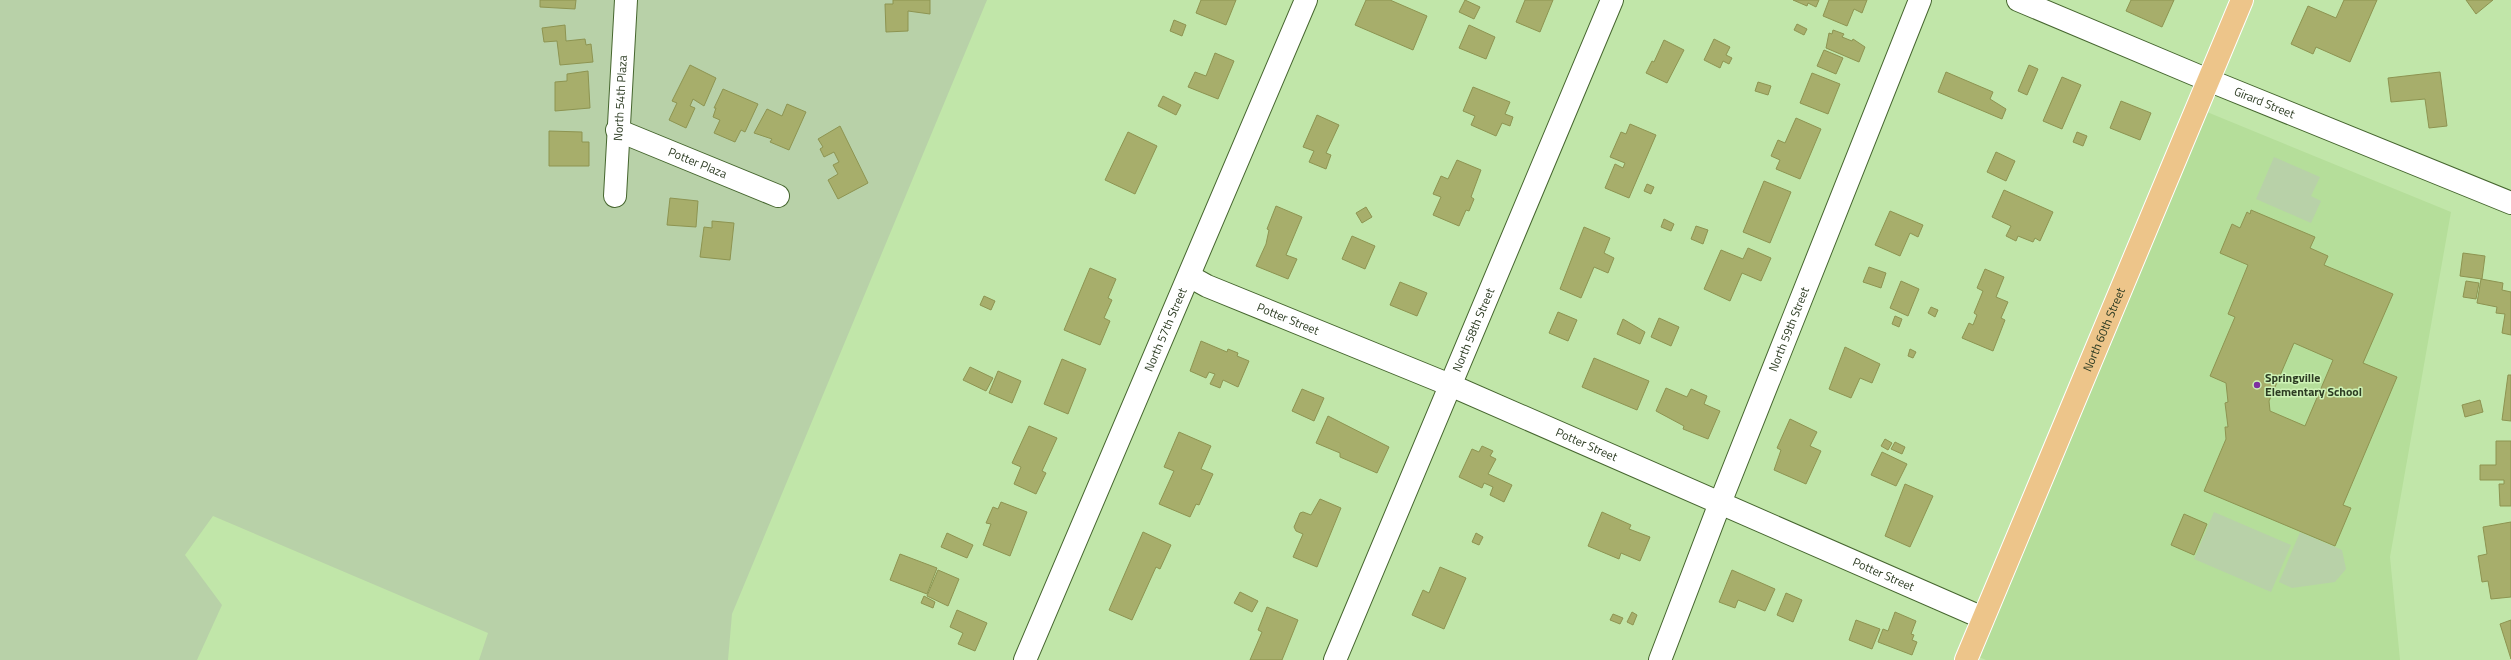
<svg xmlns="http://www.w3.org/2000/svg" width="2511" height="660" viewBox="0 0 2511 660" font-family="'Titillium Web',sans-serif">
  <rect width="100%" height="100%" fill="#c1e6a9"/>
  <path fill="#b5de9a" d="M2207 112 2451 212 2390 557 2400 660H1986L1979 657Z"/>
  <path fill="#b8d1a8" d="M0 0H987L732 614 728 660H479L488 633 213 516 185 555 222 605 197 660H0Z
    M2274 157 2320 177 2311 196 2321 201 2311 223 2256 199Z
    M2214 512 2291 545 2271 592 2194 559Z
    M2300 532 2342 550 2346 569 2335 582 2292 588 2279 582Z"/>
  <path fill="#a7ae6b" stroke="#8d9451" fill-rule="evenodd" d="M540 0H576L575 9 540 7Z
    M893 0H930V14L908 11V31L886 32 885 4H893Z
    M1201 0H1236L1226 25 1196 13Z
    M1366 0H1390L1427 16 1413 50 1355 25Z
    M1465 0 1480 7 1474 19 1459 12Z
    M1525 0H1553L1540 32 1516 22Z
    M1793 0H1819L1816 7 1808 3 1807 6Z
    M1829 0H1867L1862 13 1854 9 1847 26 1823 16Z
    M2131 0H2174L2162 27 2126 11Z
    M2344 0H2377L2350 62 2316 47 2313 54 2291 44 2308 6 2336 18Z
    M2466 0H2493L2476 14Z
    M1174 20 1186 25 1182 36 1170 31Z
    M1797 24 1807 29 1804 35 1794 30Z
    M565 25 566 41 585 39 586 45 591 44 593 62 560 65 557 41 544 42 542 28Z
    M1469 25 1495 37 1486 59 1459 48Z
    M1833 30 1844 34 1842 37 1852 41 1853 39 1865 47 1859 62 1826 48 1829 33 1832 34Z
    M1714 39 1730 47 1726 55 1732 58 1729 64 1723 61 1720 68 1704 60Z
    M1664 40 1684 50 1667 83 1646 73 1652 61 1654 62Z
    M1824 50 1843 58 1836 74 1817 66Z
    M1215 53 1234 61 1218 99 1188 87 1195 72 1206 76Z
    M690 65 716 78 704 106 693 99 690 106 695 108 686 128 669 120 677 103 672 101Z
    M2029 65 2038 69 2027 95 2018 91Z
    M588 71 590 108 555 111V82L567 81V74Z
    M1946 72 1993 92 1990 99 2006 109 2002 119 1938 92Z
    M2440 72 2447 126 2429 128 2425 99 2391 102 2388 78Z
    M1812 73 1840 84 1828 114 1800 103Z
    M2062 77 2081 85 2062 129 2043 121Z
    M1758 82 1771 86 1768 95 1755 91Z
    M1473 87 1510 102 1505 114 1513 117 1510 126 1502 123 1496 136 1471 125 1475 116 1463 111Z
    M723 89 758 104 745 132 741 130 735 142 714 133 720 120 713 117 716 108H714Z
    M1163 96 1181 105 1176 115 1158 106Z
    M2121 101 2151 113 2140 140 2110 128Z
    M787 104 806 112 789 150 770 142 772 139 754 133 767 109 782 116Z
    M1317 115 1339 125 1326 153 1331 155 1326 169 1309 162 1314 151 1303 147Z
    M1796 118 1821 129 1800 179 1776 169 1780 160 1771 156 1778 140 1785 143Z
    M1630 124 1656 135 1629 198 1605 188 1615 164 1623 168 1625 163 1610 157 1621 132 1626 134Z
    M840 126 868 183 838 199 828 180 838 174 833 165 839 162 834 152 824 157 820 149 823 147 818 139Z
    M549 131 582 132V142H589V166H549Z
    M1128 132 1157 146 1135 194 1105 180Z
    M2077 132 2087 136 2083 146 2073 142Z
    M1996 152 2015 161 2006 181 1987 172Z
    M1457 160 1481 170 1471 197 1474 199 1469 211 1466 210 1459 226 1433 215 1441 197 1433 194 1441 176 1448 179Z
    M1764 181 1791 192 1770 243 1743 232Z
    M1647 184 1654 187 1651 194 1644 191Z
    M2004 190 2053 212 2040 241 2035 238 2033 242 2018 236 2016 241 2006 236 2011 226 1992 217Z
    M670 198 698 201 696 227 667 225Z
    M1276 206 1302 217 1286 255 1297 259 1288 279 1256 266 1266 244 1269 230 1267 229Z
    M1366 207 1372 217 1362 223 1356 213Z
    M2251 210 2315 237 2310 248 2328 256 2324 265 2393 294 2363 363 2397 377 2343 505 2351 508 2335 546 2204 491 2226 439 2225 427H2228L2225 403 2228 402 2226 383 2210 376 2235 317 2228 314 2248 265 2220 253 2232 224 2240 228 2247 212 2250 214ZM2294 343 2333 360 2305 426 2270 411 2269 401Z
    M1890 211 1923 225 1918 237 1910 233 1900 256 1875 245Z
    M1664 219 1674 224 1671 231 1661 227Z
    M712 221 734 223 730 260 700 257 704 227 712 228Z
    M1696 226 1708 230 1703 244 1691 239Z
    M1584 227 1610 238 1604 253 1614 258 1608 273 1594 267 1581 298 1560 289Z
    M1352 236 1375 246 1365 269 1342 259Z
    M1748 248 1771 258 1761 281 1742 273 1730 301 1704 289 1721 250 1743 259Z
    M2463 253 2485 256 2482 279 2460 276Z
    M1869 267 1886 273 1881 288 1863 282Z
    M1090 268 1116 279 1108 298 1112 300 1104 318 1110 321 1100 345 1064 330Z
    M1985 269 2004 277 1996 297 2008 302 2001 318 2005 320 1993 351 1962 338 1969 323 1973 325 1977 315 1974 313 1983 291 1977 288Z
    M2481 279 2503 283 2502 290 2511 292V335L2502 333 2505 314 2496 313 2497 307 2477 303Z
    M1901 281 1919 289 1908 316 1890 308Z
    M2466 281 2479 283 2476 299 2463 297Z
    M1400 282 1427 293 1417 316 1390 305Z
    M984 296 995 301 991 310 980 305Z
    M1931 307 1938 310 1935 317 1928 313Z
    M1558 312 1577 320 1568 341 1549 333Z
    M1895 316 1902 319 1899 327 1892 324Z
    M1659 318 1679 327 1671 346 1651 337Z
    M1623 319 1645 332 1640 344 1617 334Z
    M1201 341 1227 352 1228 349 1238 353 1237 356 1249 361 1238 387 1223 380 1220 388 1210 384 1215 374 1209 372 1206 378 1190 371Z
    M1845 347 1880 364 1872 383 1860 378 1851 398 1829 389Z
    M1910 349 1916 352 1913 358 1908 356Z
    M1594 358 1649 381 1637 410 1582 387Z
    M1062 359 1086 369 1068 414 1044 404Z
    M970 367 993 378 986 391 963 380Z
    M998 371 1021 381 1012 403 989 393Z
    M2508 375H2511V421L2502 420Z
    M1666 388 1687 397 1691 389 1707 396 1704 404 1720 411 1708 439 1683 429 1684 426 1656 411Z
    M1302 389 1324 398 1314 421 1292 411Z
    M2480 400 2483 412 2465 417 2462 405Z
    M1328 416 1389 447 1377 473 1340 457V453L1316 443Z
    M1790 419 1817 432 1810 446 1821 451 1806 484 1774 470 1781 450 1777 448Z
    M1029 426 1057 438 1042 471 1046 473 1036 494 1014 484 1021 467 1012 463Z
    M1179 432 1211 446 1201 469 1213 474 1199 505 1196 504 1190 517 1159 504 1174 471 1164 467Z
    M1885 439 1892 443 1888 450 1881 446Z
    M2496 441H2511V506H2500L2499 484H2504V480H2480V465H2496Z
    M1895 442 1905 447 1902 454 1891 449Z
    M1482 446 1493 451 1490 456 1496 459 1488 474 1512 485 1504 502 1490 495 1493 487 1484 483 1482 488 1459 477 1472 449 1479 452Z
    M1882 452 1907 464 1896 486 1871 475Z
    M1905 484 1933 496 1910 547 1885 536Z
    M1320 499 1341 508 1317 567 1293 557 1303 534 1296 531 1294 527 1300 513 1303 512 1311 515Z
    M1001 502 1027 512 1010 556 983 545 991 524 986 523 993 507 998 509Z
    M1602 512 1631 525 1629 529 1650 537 1640 561 1621 553 1619 559 1588 546Z
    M2184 514 2207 524 2194 555 2171 545Z
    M2511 522V597L2491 599 2488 581 2482 582 2478 556 2487 554 2483 527Z
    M1143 532 1171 545 1160 569 1156 567 1132 620 1109 610Z
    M947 533 973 545 967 558 941 547Z
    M1476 533 1483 537 1479 545 1472 542Z
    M900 554 937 568 927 594 890 580Z
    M1440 567 1466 578 1444 629 1412 615 1423 590 1429 593Z
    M938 570 959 579 948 606 927 596Z
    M1732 570 1775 589 1765 611 1738 600 1735 608 1719 602Z
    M1240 592 1258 601 1252 612 1234 603Z
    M1786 593 1802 600 1793 622 1777 615Z
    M924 596 935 602 933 608 921 603Z
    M1267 607 1298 620 1282 660H1250L1262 632 1258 630Z
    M957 610 987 623 975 651 958 644 963 633 950 627Z
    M1632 612 1637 615 1633 625 1627 622Z
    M1895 612 1916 621 1911 634 1914 635 1912 640 1917 642 1912 655 1878 642 1883 629 1888 631Z
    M1613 614 1623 618 1620 624 1610 620Z
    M1856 620 1880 629 1872 649 1849 640Z
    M2511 620V659L2500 624Z"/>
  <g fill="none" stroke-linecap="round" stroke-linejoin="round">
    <g stroke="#46662f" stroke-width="24">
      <g id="minor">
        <path id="s1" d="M2018 0 2208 80 2511 203"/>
        <path id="s2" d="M617 130 778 196"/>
        <path id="s3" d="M615 196 626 0"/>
        <path id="s4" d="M1189 276 1207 286 1450 385 1983 618"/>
        <path id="s5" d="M1025 660 1306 0"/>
        <path id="s6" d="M1335 660 1612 0"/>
        <path id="s7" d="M1660 660 1720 503 1920 0"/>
      </g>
    </g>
    <g stroke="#fff" stroke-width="24">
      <g id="major">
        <path id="s8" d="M1966 660 2242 0"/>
      </g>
    </g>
    <use href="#minor" stroke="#fff" stroke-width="22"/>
    <use href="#major" stroke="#edc58a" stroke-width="22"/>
  </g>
  <circle fill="#7e30a1" stroke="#cef3b6" stroke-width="1.5" cx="2257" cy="385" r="4"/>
  <g text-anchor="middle" stroke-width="3" stroke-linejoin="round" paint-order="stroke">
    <g font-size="12" fill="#2d3c23" stroke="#cef3b6">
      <text dy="4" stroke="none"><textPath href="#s3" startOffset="98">North 54th Plaza</textPath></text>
      <text dy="4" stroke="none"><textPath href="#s1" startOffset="267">Girard Street</textPath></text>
      <text dy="4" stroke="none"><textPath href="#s2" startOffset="87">Potter Plaza</textPath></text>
      <text dy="4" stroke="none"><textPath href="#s4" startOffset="108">Potter Street</textPath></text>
      <text dy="4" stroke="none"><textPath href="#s5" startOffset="359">North 57th Street</textPath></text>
      <text dy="4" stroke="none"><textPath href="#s6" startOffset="358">North 58th Street</textPath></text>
      <text dy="4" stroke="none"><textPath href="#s7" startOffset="355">North 59th Street</textPath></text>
      <text dy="4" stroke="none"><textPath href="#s8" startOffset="358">North 60th Street</textPath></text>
      <text dy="4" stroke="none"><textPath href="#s4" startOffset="432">Potter Street</textPath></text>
      <text dy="4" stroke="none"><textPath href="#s4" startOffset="756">Potter Street</textPath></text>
    </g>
    <g font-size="12" font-weight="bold" fill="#2d3c23" stroke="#cef3b6" text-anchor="start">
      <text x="2265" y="382">Springville<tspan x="2265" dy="14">Elementary School</tspan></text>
    </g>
  </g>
</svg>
